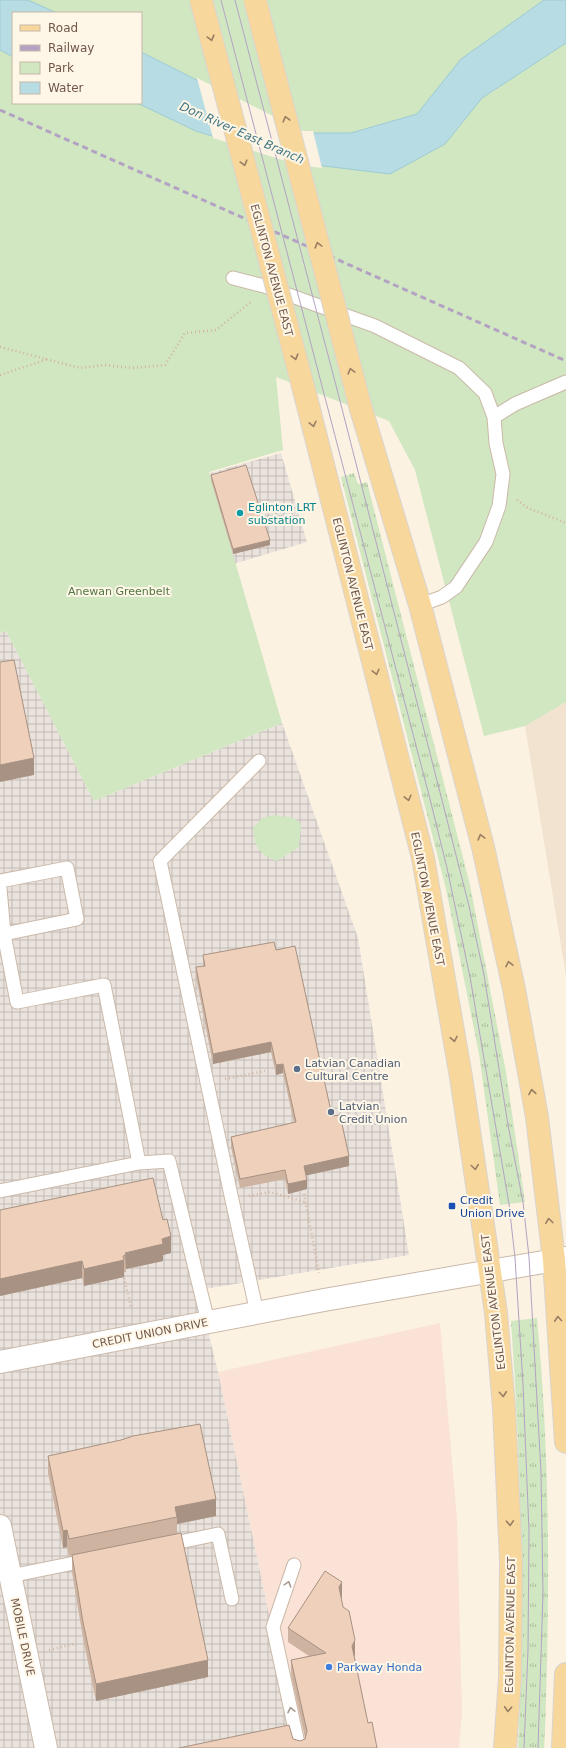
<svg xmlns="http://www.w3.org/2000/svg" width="566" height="1748" viewBox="0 0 566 1748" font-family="'DejaVu Sans',sans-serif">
  <defs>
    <pattern id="industrial-grid" width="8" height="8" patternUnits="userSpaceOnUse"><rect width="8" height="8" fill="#eae3dd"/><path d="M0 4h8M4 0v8" fill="none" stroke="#c2bbb5"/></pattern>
    <pattern id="grass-tufts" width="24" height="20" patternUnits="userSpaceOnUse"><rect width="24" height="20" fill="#d0e7c1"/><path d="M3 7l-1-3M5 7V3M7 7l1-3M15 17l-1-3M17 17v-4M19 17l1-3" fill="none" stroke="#adbe9f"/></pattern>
  </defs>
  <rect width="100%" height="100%" fill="#fbf2e2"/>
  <path fill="#f2e3d0" d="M566 702V976L525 726Z"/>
  <path fill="#fbe2d6" d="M440 1323 457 1518 462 1713 459 1748H297L218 1372Z"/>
  <path fill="url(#industrial-grid)" d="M281 453 307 542 230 565 203 475Z
    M6 631 94 801 282 723 358 938 409 1255 198 1290 218 1372 297 1748H0V633Z"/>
  <path fill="url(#grass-tufts)" d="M354 473 358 484 367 482 470 885 506 1072 525 1202 500 1205 479 1054 446 889 341 477Z
    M537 1318C550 1455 550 1593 545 1730L544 1748H518C525 1606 521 1463 511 1321Z"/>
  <path fill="#d0e7c1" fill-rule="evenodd" d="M0 0H566V702L525 726 484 736 415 470 389 421 276 377 283 450 209 472 282 723 94 801 6 631 0 633ZM13 13H141V103H13Z
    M273 815 294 818 301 824 299 847 277 861C258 853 255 848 253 828L262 818Z"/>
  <path fill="#b7dce3" stroke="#9ecbd4" d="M0 0H28L57 13H13V57L0 50Z
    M544 0H566V43L482 98 445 144 390 174 299 163 196 131 137 103H141V52L302 133H351L417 114 461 59Z"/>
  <path fill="#fbf2e2" d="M197 78 303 131H313L322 168 298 165 213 138Z"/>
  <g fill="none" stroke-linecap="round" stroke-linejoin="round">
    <g stroke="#cbb9a9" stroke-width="15">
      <path id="lane" d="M233 278 264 286 375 326 459 368 485 393 494 417 496 443 503 474 499 506 486 542 456 587 442 597 420 605
        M494 417 515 404 566 382
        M0 881 67 868 77 919 4 934 17 1002 104 985 139 1163 0 1191
        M0 888 4 934 0 935
        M139 1163 169 1161 208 1322
        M257 1313 232 1200 160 861 259 761
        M165 1545 218 1534 232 1599
        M294 1565 273 1627 299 1748
        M10 1576 89 1560"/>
    </g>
    <g stroke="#cbb9a9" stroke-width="24">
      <path id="street" d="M0 1362 324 1300 566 1258
        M0 1526 46 1748"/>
    </g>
    <g stroke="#dad4d0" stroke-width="24">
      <path id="primary" d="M303 386 423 858 461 1077 482 1218 496 1313 504 1408 511 1561 510 1678 505 1748
        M361 409 420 605 483 847 514 989 537 1117 554 1260 566 1442
        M563 1748 566 1674"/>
    </g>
    <path stroke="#d3b49e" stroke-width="2.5" stroke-dasharray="1 3" stroke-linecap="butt" d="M0 347 80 368 105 365 132 368 165 365 185 333 216 330 252 301
      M0 375 48 359
      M517 500 528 508 566 523
      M225 1079 265 1071
      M304 1194 319 1273
      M249 1196 270 1192 305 1202
      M124 1278 131 1308
      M49 1650 74 1644"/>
    <use href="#lane" stroke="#fff" stroke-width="13"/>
    <use href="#street" stroke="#fff" stroke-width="22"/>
    <use href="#primary" stroke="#f7d79c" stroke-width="22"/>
    <path stroke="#b4a2c3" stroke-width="1" d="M221 0 430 799 447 868 470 977 509 1204 515 1258 523 1384 529 1532 528 1650 524 1748
      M235 0 339 397 469 906 484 975 508 1125 523 1202 529 1257 541 1472 542 1531 543 1593 538 1748"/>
    <path stroke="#b4a2c3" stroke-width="3" stroke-dasharray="6 4" stroke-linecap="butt" d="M0 110 566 361"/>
    <g stroke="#dad4d0" stroke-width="24" stroke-linecap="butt">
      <path id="primary-bridge" d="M201 0 303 386
        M255 0 361 409"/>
    </g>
    <use href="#primary-bridge" stroke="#f7d79c" stroke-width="22"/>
  </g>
  <path fill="#ceb3a1" d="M211 475 270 545 233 554 211 480Z
    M276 950 349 1166 306 1175 307 1189 288 1194 285 1179 240 1188 231 1147V1137L294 1123 283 1073 276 1075 271 1052 213 1064 196 977V967L203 966V955Z
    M0 1210 163 1220 171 1253 163 1255V1261L126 1269V1272H124V1277L84 1286 82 1278 0 1296Z
    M48 1456 216 1516 177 1524V1534L208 1677 96 1701 83 1638 72 1572V1555L69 1556 67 1547 63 1548 48 1473Z
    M342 1597 341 1598 355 1655 354 1656 368 1723 377 1748H179L293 1739 300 1741 305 1739V1738L291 1675V1660L309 1656 288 1642V1628Z"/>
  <path fill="#a79283" d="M270 540V545L233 554V549Z
    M34 758V775L0 782V765Z
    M271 1042V1052L213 1064V1054Z
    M283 1064V1073L276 1075V1065Z
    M349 1156V1166L304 1176V1166Z
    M307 1180V1189L288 1194V1184Z
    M171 1236V1253L163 1255V1261L126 1269 125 1253 162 1239Z
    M124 1260V1277L84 1286V1269Z
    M82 1261V1278L0 1296V1279Z
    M216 1499V1516L177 1524V1517L175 1507Z
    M67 1530V1547L63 1548V1531Z
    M342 1582V1597L339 1601V1587Z
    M355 1640V1655L352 1661V1646Z
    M208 1660V1677L96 1701V1684Z"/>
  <path fill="#efd0bb" stroke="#a79283" d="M246 465 270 540 233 549 211 475Z
    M14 660 34 758 0 765V662Z
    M274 942 276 950 295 946 332 1116 340 1115 349 1156 304 1166 307 1180 288 1184 285 1170 240 1179 231 1137 296 1122 283 1064 276 1065 271 1042 213 1054 196 967 205 966 203 955Z
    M153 1178 163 1220 167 1219 171 1236 162 1239 163 1244 125 1253 126 1255 123 1256 124 1260 84 1269 82 1261 0 1279V1210Z
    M200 1424 216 1499 175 1507 177 1517 69 1539 67 1530 63 1531 48 1456 121 1440 133 1436Z
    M181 1533 208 1660 96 1684 83 1622 72 1555Z
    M325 1571 342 1582 339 1587 343 1607 349 1611 355 1640 352 1646 368 1723 372 1722 377 1748H179L289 1725 293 1739 300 1741 305 1739 307 1731 291 1660 326 1653 288 1628Z"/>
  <defs><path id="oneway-chevron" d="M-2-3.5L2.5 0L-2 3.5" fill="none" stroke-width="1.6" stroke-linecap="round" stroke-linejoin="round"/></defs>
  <g stroke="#997e63">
    <use href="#oneway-chevron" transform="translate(211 38) rotate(75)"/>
    <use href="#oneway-chevron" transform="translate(286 119) rotate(-105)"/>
    <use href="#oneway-chevron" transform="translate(244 163) rotate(75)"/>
    <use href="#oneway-chevron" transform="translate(318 245) rotate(-105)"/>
    <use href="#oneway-chevron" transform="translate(295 357) rotate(75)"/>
    <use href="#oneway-chevron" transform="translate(351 371) rotate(-105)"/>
    <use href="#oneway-chevron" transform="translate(313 424) rotate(76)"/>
    <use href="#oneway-chevron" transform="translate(376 672) rotate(76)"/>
    <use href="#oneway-chevron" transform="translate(408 798) rotate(76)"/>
    <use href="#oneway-chevron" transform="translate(481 837) rotate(-105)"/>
    <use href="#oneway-chevron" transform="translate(509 964) rotate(-102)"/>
    <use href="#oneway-chevron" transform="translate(454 1039) rotate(79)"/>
    <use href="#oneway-chevron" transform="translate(532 1092) rotate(-100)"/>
    <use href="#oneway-chevron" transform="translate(475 1167) rotate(82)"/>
    <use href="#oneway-chevron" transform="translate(549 1221) rotate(-97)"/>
    <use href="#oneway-chevron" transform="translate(558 1319) rotate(-94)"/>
    <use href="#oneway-chevron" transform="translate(503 1394) rotate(85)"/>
    <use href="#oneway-chevron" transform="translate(510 1523) rotate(87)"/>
    <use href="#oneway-chevron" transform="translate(508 1709) rotate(93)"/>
  </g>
  <g stroke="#aa9b92">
    <use href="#oneway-chevron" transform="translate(288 1584) rotate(-72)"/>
    <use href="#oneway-chevron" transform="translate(291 1710) rotate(-102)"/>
  </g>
  <circle fill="#0f9aa8" stroke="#fef6e7" stroke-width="1.5" cx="240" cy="513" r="4"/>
  <g fill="#5c6f8a" stroke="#fef6e7" stroke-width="1.5">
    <circle cx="297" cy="1069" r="4"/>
    <circle cx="331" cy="1112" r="4"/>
  </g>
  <rect fill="#1a4fb4" stroke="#fef6e7" stroke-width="1.5" x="448" y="1202" width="8" height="8" rx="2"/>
  <circle fill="#3f7fe0" stroke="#fef6e7" stroke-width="1.5" cx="329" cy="1667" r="4"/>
  <g text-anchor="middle" stroke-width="4" stroke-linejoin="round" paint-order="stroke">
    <g font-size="11" fill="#71584a" stroke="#fef6e7">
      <text transform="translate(272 270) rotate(75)" y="4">EGLINTON AVENUE EAST</text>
      <text transform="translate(353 584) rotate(76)" y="4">EGLINTON AVENUE EAST</text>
      <text transform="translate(428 899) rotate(79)" y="4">EGLINTON AVENUE EAST</text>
      <text transform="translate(493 1302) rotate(-97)" y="4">EGLINTON AVENUE EAST</text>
      <text transform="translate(150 1333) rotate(-11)" y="4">CREDIT UNION DRIVE</text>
      <text transform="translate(510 1625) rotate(-89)" y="4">EGLINTON AVENUE EAST</text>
      <text transform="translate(23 1637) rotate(78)" y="4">MOBILE DRIVE</text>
    </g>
    <g font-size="11" fill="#0d838f" stroke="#fef6e7" text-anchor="start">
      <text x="248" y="511">Eglinton LRT<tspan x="248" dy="13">substation</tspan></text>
    </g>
    <g font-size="11" fill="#517742" stroke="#fef6e7">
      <text x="119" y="595">Anewan Greenbelt</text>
    </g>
    <g font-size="11" fill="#4e5e75" stroke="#fef6e7" text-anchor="start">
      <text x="305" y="1067">Latvian Canadian<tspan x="305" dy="13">Cultural Centre</tspan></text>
      <text x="339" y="1110">Latvian<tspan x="339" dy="13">Credit Union</tspan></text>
    </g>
    <g font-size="11" fill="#164399" stroke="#fef6e7" text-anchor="start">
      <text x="460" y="1204">Credit<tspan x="460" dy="13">Union Drive</tspan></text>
    </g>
    <g font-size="11" fill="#366cbe" stroke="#fef6e7" text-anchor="start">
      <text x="337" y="1671">Parkway Honda</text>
    </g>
    <g font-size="12" font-style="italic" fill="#457884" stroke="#fef6e7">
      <text transform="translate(242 133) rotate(24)" y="4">Don River East Branch</text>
    </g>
  </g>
  <rect x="12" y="12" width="130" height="92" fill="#fef6e7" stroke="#c6b7a8"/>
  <rect x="20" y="25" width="20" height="6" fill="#f7d79c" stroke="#c6b7a8"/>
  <text x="48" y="32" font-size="12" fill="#71584a">Road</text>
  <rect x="20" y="45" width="20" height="6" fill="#b4a2c3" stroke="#c6b7a8"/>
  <text x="48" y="52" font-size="12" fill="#71584a">Railway</text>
  <rect x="20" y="62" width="20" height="12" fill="#d0e7c1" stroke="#c6b7a8"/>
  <text x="48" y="72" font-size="12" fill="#71584a">Park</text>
  <rect x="20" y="82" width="20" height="12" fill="#b7dce3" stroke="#c6b7a8"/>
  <text x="48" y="92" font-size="12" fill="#71584a">Water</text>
</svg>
